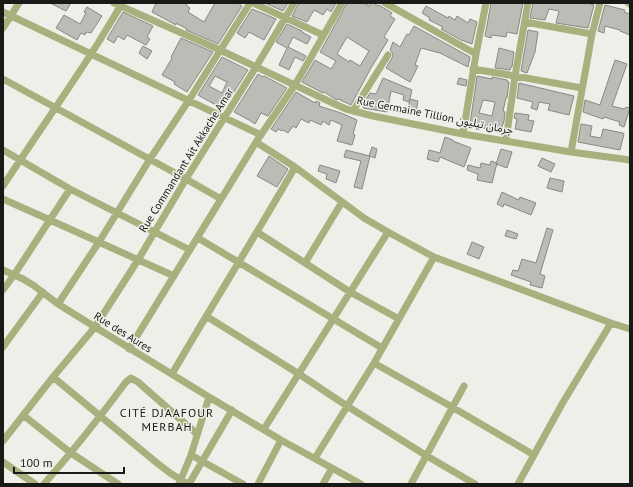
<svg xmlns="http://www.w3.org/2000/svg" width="633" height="487" viewBox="0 0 633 487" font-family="'PT Sans','Noto Sans Arabic',sans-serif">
  <rect width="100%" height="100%" fill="#edefe8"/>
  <path fill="#babcb5" stroke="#878983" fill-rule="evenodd" d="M50 3H71L66 11Z
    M156 3H187L186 5 190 8 188 12 204 22 215 3H238L242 6 218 44 186 30 187 29 176 23V25L152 12Z
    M265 3H288L283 11Z
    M299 3H336L331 12 327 9 323 15 314 10 307 22 292 16Z
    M347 3H364L369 6 371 3H374L378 6 379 5 392 13 390 16 395 19 384 37 388 40 371 68 351 105 338 99 337 100 324 92 323 93 302 82 315 60 331 69 336 61 320 52ZM347 37 369 51 360 66 350 60 349 62 337 54Z
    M491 3H523L517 34 507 32 506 37 492 35 491 38 485 36Z
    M533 3H587L594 5 588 28 556 23 559 11 549 9 545 20 530 18Z
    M605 5 625 10 624 12 630 14V35L620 31V30L605 26 604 33 598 31Z
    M426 6 448 18 449 16 455 20 457 16 468 23 470 19 477 22 472 44 461 40 441 29 443 27 429 20 430 18 422 13Z
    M87 7 102 16 91 33 86 32 85 35 81 33 77 40 56 28 64 15 80 24 86 13 84 12Z
    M252 9 259 12H260L276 19 264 40 249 32 245 38 237 33Z
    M123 12 153 26 147 37 150 39 146 45 127 35 124 40 118 36 114 43 107 39Z
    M287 24 302 31V32L311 37 307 44 293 37 288 47 306 56 303 61 295 57 289 70 279 65 287 48 276 42Z
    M414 26 470 57 468 67 440 53 421 48 415 65 418 66 410 82 386 68 393 56 392 52 390 50 393 42 400 47 407 34 409 35Z
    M528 30 538 32 535 52 527 73 521 71Z
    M181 38 213 52 187 92 174 84 175 82 162 75 172 58 171 57Z
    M143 46 152 51 147 59 139 53Z
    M499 48 514 52 512 67H511L510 70 495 68Z
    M222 57 248 70 223 109 198 95ZM215 76 227 82 222 93 209 86Z
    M615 60 627 64 612 106 624 109 626 107 630 108 624 127 619 125 620 122 604 117 603 119 583 112 585 100 600 105Z
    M258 74 263 77 264 76 287 88 268 116 261 113 255 124 249 120 234 112Z
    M477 76 492 79V77L507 80V81L509 82 507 98H506L503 111 505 112 504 121 500 133 470 124ZM483 100 495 102 492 116 479 113Z
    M383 78 412 90 409 102 403 100 404 95 391 91 387 112 363 108 364 103 370 93 376 94Z
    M459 78 467 80 466 86 457 84Z
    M519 83 574 96 569 115 548 110 550 104 539 102 537 110 531 108 533 102 517 98Z
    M296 92 315 103 316 101 320 103 319 106 341 113 357 120 353 134 355 135 352 145 337 141 342 125 331 120 329 125 323 121 321 125 310 120 309 123 301 119 296 128 293 126 288 133 283 130 282 131 278 129 276 132 271 129Z
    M410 99 418 101 416 112 408 110Z
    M515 113 529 115 528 120 534 121 531 132 515 129 517 119 514 118Z
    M581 124 592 126 590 136 601 138 603 129 623 133 624 134 620 150 578 142Z
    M445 137 453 140V141L471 148 464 167 440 157 438 162 427 159 429 150 440 153Z
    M372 147 377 149 375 158 369 156Z
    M501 149 512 152 507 168 496 164Z
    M346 150 370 156 362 189 354 187 361 161 344 157Z
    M269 156 288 169 277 187 257 176Z
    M542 158 555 164 551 172 538 166Z
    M491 161 497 163 492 183 477 180 478 174 467 170 468 165 480 168 481 163 490 165Z
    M320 165 340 171 336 183 326 179 327 174 318 171Z
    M550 178 564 181 562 192 547 188Z
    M502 192 519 200 520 197 536 203 531 215 504 204 503 207 497 204Z
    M547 228 553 230 540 274 545 276 542 288 530 285 531 282 511 275 513 270 518 271 522 259 536 263Z
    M507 230 518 234 516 239 505 236Z
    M472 242 484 247 479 259 467 254Z"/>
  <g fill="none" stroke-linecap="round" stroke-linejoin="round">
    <path stroke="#a8b17d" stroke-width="7" d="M114 3 220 50 337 105 346 109 373 116 463 134 571 152 630 160
      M253 3 323 35
      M385 3 476 54 463 134
      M628 3 630 4
      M3 12 261 135
      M525 22 592 34
      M3 28 19 3
      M476 54 486 3
      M473 69 515 76 582 88
      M3 79 186 179 221 199
      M353 111 388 55
      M506 140 515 76 528 3
      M256 142 295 167 364 218 388 232 434 257 611 323
      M3 150 70 189 190 250
      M571 152 592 34 600 3
      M3 186C35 137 69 89 100 40 107 28 115 16 122 3
      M3 199 50 220 174 276
      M257 232 350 292 399 319
      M198 238 382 348
      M305 263 342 202
      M3 270 23 279 33 285 58 304 95 327 209 397 281 440 361 484
      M3 290 14 275 70 189
      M58 304 99 242 150 159 189 100 250 3
      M206 316 299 374 347 406 427 456 475 484
      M3 347 43 292
      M129 349 256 142 295 85 342 3
      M374 363 452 407 534 455
      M172 374C212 305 255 237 295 167
      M53 377 157 463 170 473 188 484
      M23 415 71 453 118 484
      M264 429 388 232
      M3 441 53 377 95 327 138 260 186 179 256 67 294 3
      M191 455 243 484
      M315 458 374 363 434 257
      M3 462 35 484
      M44 484C73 451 100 417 126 382L131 378 138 382 197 434
      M179 484 191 455 209 397
      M189 484 232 410
      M258 484 281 440
      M323 484 332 468
      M411 484 464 386
      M518 484 562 404 611 323 630 329"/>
  </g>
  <g text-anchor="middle" stroke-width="3" stroke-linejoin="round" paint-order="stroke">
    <g font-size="11" fill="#191a17" stroke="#edefe8">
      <text transform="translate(435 115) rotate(11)" y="4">Rue Germaine Tillion جرمان تيليون</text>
      <text transform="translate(186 160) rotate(-58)" y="4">Rue Commandant Ait Akkache Amar</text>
      <text transform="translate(123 332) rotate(32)" y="4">Rue des Aures</text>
    </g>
    <g font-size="12" letter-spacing="1" fill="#191a17" stroke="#edefe8">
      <text x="167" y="417">CITÉ DJAAFOUR<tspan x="167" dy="14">MERBAH</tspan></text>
    </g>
  </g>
  <rect width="633" height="487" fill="none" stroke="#191a17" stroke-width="8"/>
  <path d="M14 467v6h110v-6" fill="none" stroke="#191a17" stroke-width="2"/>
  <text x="20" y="467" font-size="12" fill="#191a17" stroke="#edefe8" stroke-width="3" paint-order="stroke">100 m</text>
</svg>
